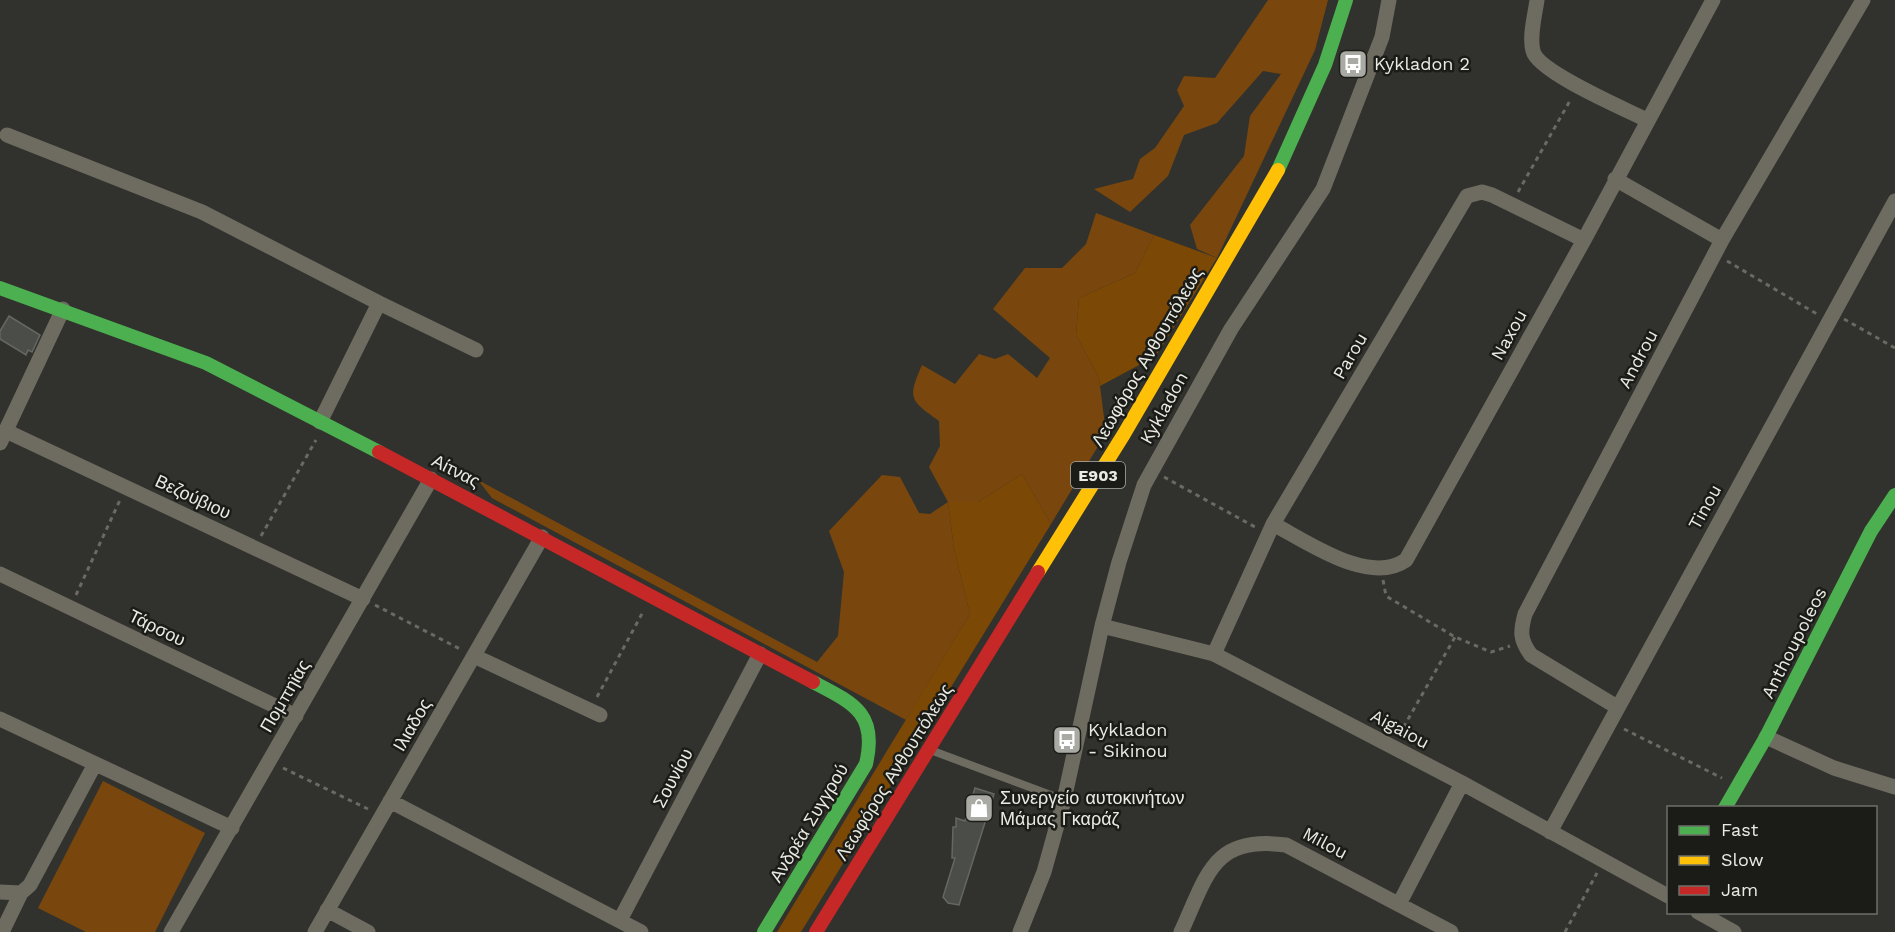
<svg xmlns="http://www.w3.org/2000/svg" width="1895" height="932" viewBox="0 0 1895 932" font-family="'Work Sans',sans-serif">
  <rect width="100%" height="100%" fill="#31322d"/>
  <path fill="#79470d" d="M1268 0H1328L1315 50 1217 258 1197 249 1190 225 1244 156 1250 116 1281 74 1263 71 1217 123 1184 135 1168 176 1130 212 1094 189 1133 179 1140 159 1155 148 1184 106 1177 90 1184 76 1215 78Z
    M1096 213 1154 235 1135 273 1079 298 1076 335 1099 378 1106 433 1051 524 1022 474 978 502H948L954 549 970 614 906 720 492 498 478 480 817 662 838 636 844 572 829 531 882 475 900 477 919 513 930 514 948 502 929 467 940 446 939 421C910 400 907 399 922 365L955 384 979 354 995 359 1008 354 1037 378 1050 358 993 309 1025 268H1062L1086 244Z
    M103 781 205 833 155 932H86L38 908Z"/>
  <path fill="#7c4806" d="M1154 235 1217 258 1156 356 1100 386 1099 378 1076 335 1079 298 1135 273Z
    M1022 474 1051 524 801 932H777L970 614 954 549 948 502H978Z"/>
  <path fill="#4b4d49" stroke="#656763" stroke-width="1.5" d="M9 316 40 335 32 352 28 350 26 355 0 339V331Z
    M975 788 994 794 959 905 948 903 943 897 955 858H952L953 827H956V818L965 821Z"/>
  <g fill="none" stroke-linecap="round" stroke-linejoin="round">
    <path stroke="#6a6962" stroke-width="3" stroke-dasharray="4.5 4.5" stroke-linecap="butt" d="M1518 192 1571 99
      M1727 261 1817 314
      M1844 319 1895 348
      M1164 477 1255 527
      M261 536 316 440
      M1383 580 1386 596 1455 637 1491 652 1510 646
      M76 595 120 500
      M375 605 462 650
      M597 697 644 610
      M1624 729 1722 778
      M1399 735 1455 637
      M283 768 368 809
      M1565 932 1597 873"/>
    <path stroke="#6e6b60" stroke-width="8" d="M933 751 1064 800"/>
    <path stroke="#6e6b60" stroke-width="15" d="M1537 0C1535 15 1529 36 1533 51 1538 72 1625 109 1647 120
      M7 135 202 212 379 303
      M1615 179 1722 240
      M320 422 379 303 476 350
      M6 431 363 599
      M0 443 63 309
      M1273 524C1308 542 1369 586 1406 560L1584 240 1713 0
      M0 574 296 716
      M1102 626 1214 654 1462 783 1668 896
      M1214 654 1273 524 1467 196 1482 192 1492 195 1584 240
      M474 656 600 715
      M1617 707 1531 655C1520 640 1520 632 1525 614L1722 240 1863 0
      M0 719 232 828
      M1766 737 1834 768 1895 787
      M390 801 641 932
      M1550 832 1895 201
      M0 892 21 893 30 885 95 764
      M1399 904 1462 783
      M327 910 368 932
      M1698 912 1734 932
      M620 920 760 654
      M2 932 21 893
      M171 932 431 479
      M315 932 542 537
      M1020 932 1044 872 1064 800 1102 626 1119 562 1144 485 1231 329 1323 189 1382 37 1389 0
      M1181 932C1207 876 1212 835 1286 845L1451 932"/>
    <path stroke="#4caf50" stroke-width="14" d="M1278 170 1325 65 1346 0
      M0 288 206 363 379 452
      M1725 808 1766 737 1871 531 1895 495
      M764 932 866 764C878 713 853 703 813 682"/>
    <path stroke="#ffc107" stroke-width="14" d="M1038 572 1124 434 1278 170"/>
    <path stroke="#c62828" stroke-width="14" d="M379 452 813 682
      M816 932 1038 572"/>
  </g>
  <defs>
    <g id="bus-square" transform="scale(1.5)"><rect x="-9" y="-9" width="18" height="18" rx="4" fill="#a9aaa3" stroke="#1b1c17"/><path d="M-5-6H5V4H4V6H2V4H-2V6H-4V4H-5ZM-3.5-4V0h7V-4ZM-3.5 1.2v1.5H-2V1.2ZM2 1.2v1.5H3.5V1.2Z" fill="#fff"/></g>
    <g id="shop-square" transform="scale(1.5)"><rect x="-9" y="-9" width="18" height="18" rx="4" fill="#a9aaa3" stroke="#1b1c17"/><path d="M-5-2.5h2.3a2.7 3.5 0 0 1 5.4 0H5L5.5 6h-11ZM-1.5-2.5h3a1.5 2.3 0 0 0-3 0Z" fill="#fff"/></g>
  </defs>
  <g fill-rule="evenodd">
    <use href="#bus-square" x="1353" y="64"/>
    <use href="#bus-square" x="1067" y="740"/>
    <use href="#shop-square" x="979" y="808"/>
  </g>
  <g text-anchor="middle" stroke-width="5" stroke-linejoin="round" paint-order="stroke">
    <rect fill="#1b1c17" stroke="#abada6" stroke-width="1.5" x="1071" y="462" width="54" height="26" rx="4.5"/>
    <g font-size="16" font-weight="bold" fill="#e9ebe3">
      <text x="1098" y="481">E903</text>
    </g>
    <g font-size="18" fill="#e9ebe3" stroke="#1b1c17" text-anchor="start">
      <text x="1374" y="70">Kykladon 2</text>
      <text x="1088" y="736">Kykladon<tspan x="1088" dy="21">- Sikinou</tspan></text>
      <text x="1000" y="804">Συνεργείο αυτοκινήτων<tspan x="1000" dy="21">Μάμας Γκαράζ</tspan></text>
    </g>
    <g font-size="18" fill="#e9ebe3" stroke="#1b1c17">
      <text transform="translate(1509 335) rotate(-61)" y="6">Naxou</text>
      <text transform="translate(1350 356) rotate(-60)" y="6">Parou</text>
      <text transform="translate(1147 357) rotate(-60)" y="6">Λεωφόρος Ανθουπόλεως</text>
      <text transform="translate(1638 359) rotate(-62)" y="6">Androu</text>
      <text transform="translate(1164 408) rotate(-61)" y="6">Kykladon</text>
      <text transform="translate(456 471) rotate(27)" y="6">Αίτνας</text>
      <text transform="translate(193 497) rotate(25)" y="6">Βεζούβιου</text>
      <text transform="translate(1705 507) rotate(-61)" y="6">Tinou</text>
      <text transform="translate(157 628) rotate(26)" y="6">Τάρσου</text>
      <text transform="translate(1794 643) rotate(-63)" y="6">Anthoupoleos</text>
      <text transform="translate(285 696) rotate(-60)" y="6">Πομπηϊας</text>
      <text transform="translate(412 725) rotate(-60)" y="6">Ιλιαδος</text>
      <text transform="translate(1400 729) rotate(28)" y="6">Aigaiou</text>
      <text transform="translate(894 772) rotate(-58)" y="6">Λεωφόρος Ανθουπόλεως</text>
      <text transform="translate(673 778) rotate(-62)" y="6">Σουνίου</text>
      <text transform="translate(809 823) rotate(-59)" y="6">Ανδρέα Συγγρού</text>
      <text transform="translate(1325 843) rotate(28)" y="6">Milou</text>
    </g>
  </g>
  <rect x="1667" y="806" width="210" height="108" fill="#1b1c17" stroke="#6d6f69" stroke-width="1.5"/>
  <rect x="1679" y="826" width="30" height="9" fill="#4caf50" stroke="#6d6f69" stroke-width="1.5"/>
  <text x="1721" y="836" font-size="18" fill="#e9ebe3">Fast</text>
  <rect x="1679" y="856" width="30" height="9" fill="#ffc107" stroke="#6d6f69" stroke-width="1.5"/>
  <text x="1721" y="866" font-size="18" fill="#e9ebe3">Slow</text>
  <rect x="1679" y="886" width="30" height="9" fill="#c62828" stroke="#6d6f69" stroke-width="1.5"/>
  <text x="1721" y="896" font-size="18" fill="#e9ebe3">Jam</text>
</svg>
